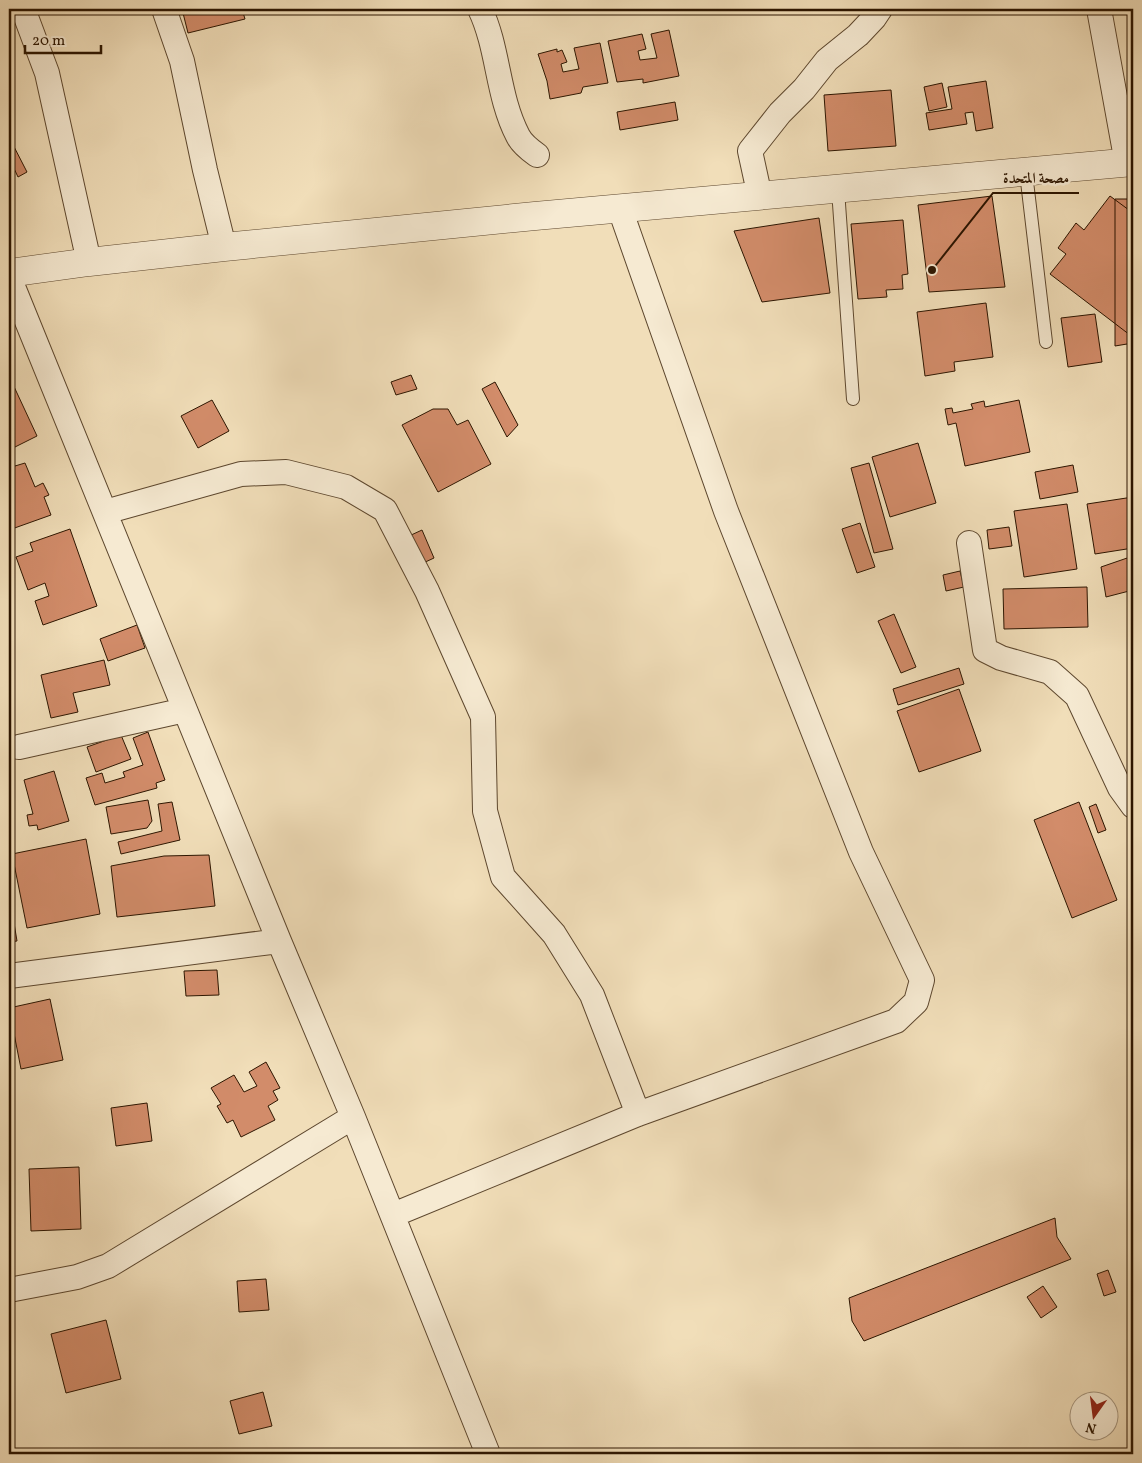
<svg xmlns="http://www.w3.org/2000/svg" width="1142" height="1463" viewBox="0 0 1142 1463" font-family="Vollkorn,Amiri,serif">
  <rect width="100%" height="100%" fill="#f1deb9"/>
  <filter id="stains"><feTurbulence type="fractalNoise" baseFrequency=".004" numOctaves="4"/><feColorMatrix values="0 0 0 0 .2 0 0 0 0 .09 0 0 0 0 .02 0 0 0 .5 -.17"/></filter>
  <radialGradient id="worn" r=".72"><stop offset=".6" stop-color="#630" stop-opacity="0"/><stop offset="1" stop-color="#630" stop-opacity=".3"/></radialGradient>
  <path fill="#d28c6a" stroke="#2c1500" d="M182 9H242L245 19 188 33Z
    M669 30 679 76 643 83V79L617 82 608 41 642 34 646 49 638 51 640 60 657 58 651 34Z
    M600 43 608 83 583 87 581 93 550 99 547 81 538 54 557 49V52L562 50 567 62 561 64 563 72 579 69 574 48Z
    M986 81 993 128 976 131 973 112 965 113 967 124 929 130 926 113 952 109 948 87Z
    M1128 81H1133V106Z
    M942 83 947 107 929 111 924 87Z
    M891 90 896 146 828 151 824 95Z
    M675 102 678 120 620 130 617 112Z
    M9 137 27 172 18 177 11 162 9 163Z
    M992 196 1005 287 929 292 918 205Z
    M1110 196 1133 213V331L1130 335 1050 274 1066 254 1058 248 1076 223 1084 230Z
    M1115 199H1133V343L1115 346Z
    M819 218 830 293 762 302 734 231Z
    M903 220 908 274 902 275 903 289 886 290 887 297 858 299 851 224Z
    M986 303 993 357 954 362 955 371 925 376 917 312Z
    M1095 314 1102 362 1068 367 1061 318Z
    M411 375 417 389 396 395 391 382Z
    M10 378 37 436 9 450V379Z
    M495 382 518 425 507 437 482 389Z
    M212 400 229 431 198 448 181 416Z
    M1019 400 1030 452 965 466 956 423 948 425 945 409 952 408 953 413 973 409 971 404 984 401 985 407Z
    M433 409H448L457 425 468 420 491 464 438 492 402 425Z
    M918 443 936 503 890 517 872 457Z
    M12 460 15 466 25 463 35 487 43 483 49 495 44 497 51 515 9 530V461Z
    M869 463 893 549 874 553 851 468Z
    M1073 465 1078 492 1040 499 1035 472Z
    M1133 497V548L1095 554 1087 504Z
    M1067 504 1077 569 1024 577 1014 511Z
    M860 523 875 567 857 573 842 529Z
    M1009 527 1012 546 989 549 987 530Z
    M70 529 97 606 43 625 35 601 49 596 45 583 28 590 16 557 33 551 30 543Z
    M422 530 434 558 421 564 409 536Z
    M1133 556V590L1106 597 1101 567Z
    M960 571 964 587 946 591 943 575Z
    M1087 587 1088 627 1004 629 1003 589Z
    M894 614 916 667 901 673 878 621Z
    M137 625 145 648 108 661 100 639Z
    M104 660 110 685 73 693 78 712 51 718 41 675Z
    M959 668 964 684 898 705 893 689Z
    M959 689 981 751 919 772 897 711Z
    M148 732 165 780 156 783 157 788 95 805 86 778 102 773 105 783 125 777 123 772 143 765 133 738Z
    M121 735 131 759 96 772 87 747Z
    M54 771 69 821 38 830 37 825 29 826 27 815 33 814 24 780Z
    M148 800 152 821 147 828 111 834 106 807Z
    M172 802 180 840 121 854 118 842 162 831 158 804Z
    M1079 802 1117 900 1072 918 1034 820Z
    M1096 804 1106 830 1098 833 1089 807Z
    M86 839 100 914 27 928 12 854Z
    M209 855 215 906 117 917 111 866 164 856Z
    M9 893 17 941 9 942Z
    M217 970 219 995 186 996 184 971Z
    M50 999 63 1060 21 1069 9 1008Z
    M266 1062 280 1088 273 1091 278 1100 268 1106 275 1120 241 1137 233 1120 227 1123 217 1106 221 1104 211 1088 234 1075 244 1092 257 1086 249 1072Z
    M147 1103 152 1141 116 1146 111 1108Z
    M79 1167 81 1229 31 1231 29 1169Z
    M1055 1218 1057 1237 1071 1259 864 1341 852 1321 849 1298Z
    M1108 1270 1116 1292 1104 1296 1097 1274Z
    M266 1279 269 1310 239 1312 237 1281Z
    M1043 1286 1057 1307 1041 1318 1027 1297Z
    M106 1320 121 1379 66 1393 51 1334Z
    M263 1392 272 1426 239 1434 230 1401Z"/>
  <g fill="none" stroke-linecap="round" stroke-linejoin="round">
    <g stroke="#5d472e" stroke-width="14">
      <path id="service" d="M1026 173 1046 342
        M838 190 853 399"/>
    </g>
    <g stroke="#5d472e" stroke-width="26">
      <path id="minor" d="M23 9 47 73 89 262
        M164 9 182 61 205 170 224 247
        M480 9C499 49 497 96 518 136 522 144 530 150 537 155
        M1099 9 1127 163
        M760 197 750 151 780 113 804 89 827 60 858 35 874 18 880 9
        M9 277 279 941 353 1117 488 1454
        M105 512 241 474 286 472 346 487 385 510 427 591 483 717 485 811 503 877 554 934 592 995 638 1114
        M969 543 985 650 1001 658 1050 672 1077 696 1120 788 1133 806
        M19 747 185 710
        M9 976 279 941
        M393 1215 638 1114 896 1021 916 1002 922 980 861 852 726 511 620 209
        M9 1290 77 1277 108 1266 353 1117"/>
    </g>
    <g stroke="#5d472e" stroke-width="29">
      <path id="tertiary" d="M9 273 89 262 224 247 535 216 1133 162"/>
    </g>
    <use href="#service" stroke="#f6ead2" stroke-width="12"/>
    <use href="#minor" stroke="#f6ead2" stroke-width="24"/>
    <use href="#tertiary" stroke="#f6ead2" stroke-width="28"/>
  </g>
  <path fill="none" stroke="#2c1500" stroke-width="2" d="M932 270L993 193H1079"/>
  <circle fill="#2c1500" stroke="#f6ead2" stroke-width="2" cx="932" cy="270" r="5"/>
  <g font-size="15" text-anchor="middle" font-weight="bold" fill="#2c1500" stroke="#f6ead2" stroke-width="5" stroke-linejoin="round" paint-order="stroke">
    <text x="1036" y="183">مصحة المتحدة</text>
  </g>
  <rect width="1142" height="1463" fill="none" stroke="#f1deb9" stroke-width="30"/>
  <rect x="10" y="10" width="1122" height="1443" fill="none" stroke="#2c1500" stroke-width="2.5"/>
  <rect x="15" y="15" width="1112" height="1433" fill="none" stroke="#2c1500"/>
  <g transform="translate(1094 1416) rotate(194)"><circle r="24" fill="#f6ead2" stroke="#a5957e"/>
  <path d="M0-4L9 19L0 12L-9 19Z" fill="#8f2418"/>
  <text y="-8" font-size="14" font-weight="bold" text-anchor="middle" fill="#2c1500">N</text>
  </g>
  <path d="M25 45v8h76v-8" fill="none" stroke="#2c1500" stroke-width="2.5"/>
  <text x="32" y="45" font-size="15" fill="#2c1500" stroke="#f6ead2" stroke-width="4" paint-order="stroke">20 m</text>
  <rect width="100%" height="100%" filter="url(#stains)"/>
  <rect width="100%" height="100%" fill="url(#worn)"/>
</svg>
